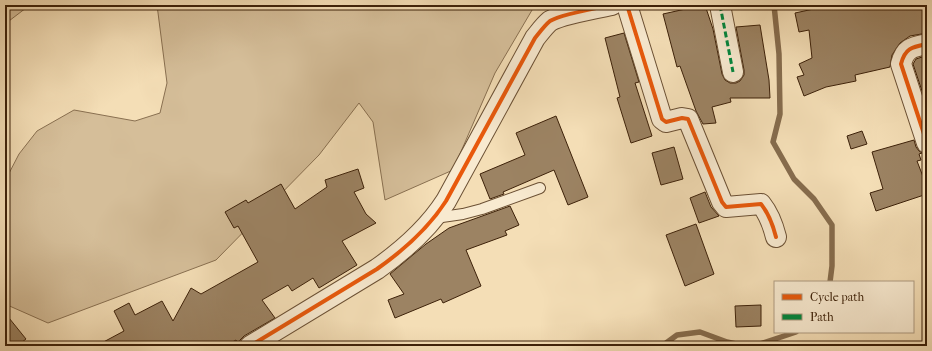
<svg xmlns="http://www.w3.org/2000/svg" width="932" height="351" viewBox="0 0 932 351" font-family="'IM FELL French Canon',serif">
  <rect width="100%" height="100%" fill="#f4deb6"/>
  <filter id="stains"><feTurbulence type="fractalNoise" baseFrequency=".005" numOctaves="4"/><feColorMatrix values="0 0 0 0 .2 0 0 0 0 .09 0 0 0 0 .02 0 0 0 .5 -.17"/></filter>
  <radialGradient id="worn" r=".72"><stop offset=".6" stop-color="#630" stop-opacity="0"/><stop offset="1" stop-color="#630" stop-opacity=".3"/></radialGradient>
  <path fill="#d5be99" stroke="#897051" d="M5 5H24L26 8 5 24Z
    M157 5H535L495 73 453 170 385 200 373 122 359 103 319 155 216 260 48 323 5 304V181L19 154 37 131 74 110 135 121 160 113 167 83Z"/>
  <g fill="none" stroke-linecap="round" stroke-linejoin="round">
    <path stroke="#866c4d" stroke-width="5.5" d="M774 5 779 54 780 114 773 142 794 179 814 199 832 225V266L830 282
      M662 346 677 335 700 332 727 342 745 346
      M754 346 796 332"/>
  </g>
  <path fill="#9c8363" stroke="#3d2109" d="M690 5H705L713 29 722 74 725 80 730 83H736L740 81 744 75V70L736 27 760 25 769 80 770 98H730L731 102 712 107 716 123 703 124 696 111 680 66 677 67 663 14 690 8Z
    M832 5H927V33L910 36 900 43 892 55 890 67 855 75 856 81 826 87 804 96 797 77 804 75 799 64 812 58 809 30 799 32 795 13Z
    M624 33 639 82 635 83 652 136 631 143 617 98 620 97 605 38Z
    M922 57 927 70V106L913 64 916 59Z
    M556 116 588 197 568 205 554 170 503 192 504 194 490 199 480 174 525 155 516 133Z
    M862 131 867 144 851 149 847 136Z
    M914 140 916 147 919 151 922 153 919 154 921 160 917 161 927 187V194L876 211 870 193 883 189 872 152Z
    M674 147 683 179 661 185 652 153Z
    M358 169 364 188 354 192 366 214 376 223 342 241 357 265 319 288 313 278 292 291 288 285 262 300 275 318 244 336 240 340 239 345 236 340 225 346H96L124 331 114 311 129 303 135 315 162 301 173 321 191 288 201 294 258 262 238 226 234 228 225 212 246 200 248 203 281 184 295 209 327 187 325 180Z
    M705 192 711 207 719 216 699 223 690 198Z
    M510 206 519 225 505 231 507 235 466 250 481 286 443 303 441 299 395 318 388 300 404 294 390 274 426 244 449 228Z
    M696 224 714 274 685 286 666 235Z
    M761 305V326L736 327 735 306Z
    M5 313 26 339 17 346H5Z"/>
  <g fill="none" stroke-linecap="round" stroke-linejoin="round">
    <g stroke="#6b5034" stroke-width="12">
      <path id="lane" d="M435 218 463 214 482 209 540 188"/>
    </g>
    <g stroke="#6b5034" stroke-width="22">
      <path id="street" d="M627 5 662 119 666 122 682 118 688 119 722 202 726 207 761 204C769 214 773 225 776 237
        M720 5 733 72
        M927 44C912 47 905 48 901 64L927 143
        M250 346 377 269C404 250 428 229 446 201L535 38C540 32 544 26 550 21 562 14 597 8 612 5"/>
    </g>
    <use href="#lane" stroke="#f8ead0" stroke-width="10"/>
    <use href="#street" stroke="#f8ead0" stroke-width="20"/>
    <path stroke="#00873e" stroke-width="3" stroke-dasharray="6 3" stroke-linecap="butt" d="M720 5 733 72"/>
    <g stroke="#f8ead0" stroke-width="6">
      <path id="cycleway" d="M627 5 662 119 666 122 682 118 688 119 722 202 726 207 761 204C769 214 773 225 776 237
        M927 44C912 47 905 48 901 64L927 143
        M250 346 377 269C404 250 428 229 446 201L535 38C540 32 544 26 550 21 562 14 597 8 612 5"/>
    </g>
    <use href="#cycleway" stroke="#e8590c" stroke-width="4"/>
  </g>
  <rect width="932" height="351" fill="none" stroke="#f4deb6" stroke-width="20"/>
  <rect x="6" y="6" width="920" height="339" fill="none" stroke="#3d2109" stroke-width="2"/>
  <rect x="10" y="10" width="912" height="331" fill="none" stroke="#3d2109"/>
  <rect x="774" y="281" width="140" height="52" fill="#f8ead0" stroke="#ad9a80"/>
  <rect x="782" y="294" width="20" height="6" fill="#e8590c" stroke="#ad9a80"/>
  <text x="810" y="301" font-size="12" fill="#3d2109">Cycle path</text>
  <rect x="782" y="314" width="20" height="6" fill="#00873e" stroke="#ad9a80"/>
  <text x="810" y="321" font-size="12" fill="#3d2109">Path</text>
  <rect width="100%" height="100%" filter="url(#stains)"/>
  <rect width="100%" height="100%" fill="url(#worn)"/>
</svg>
